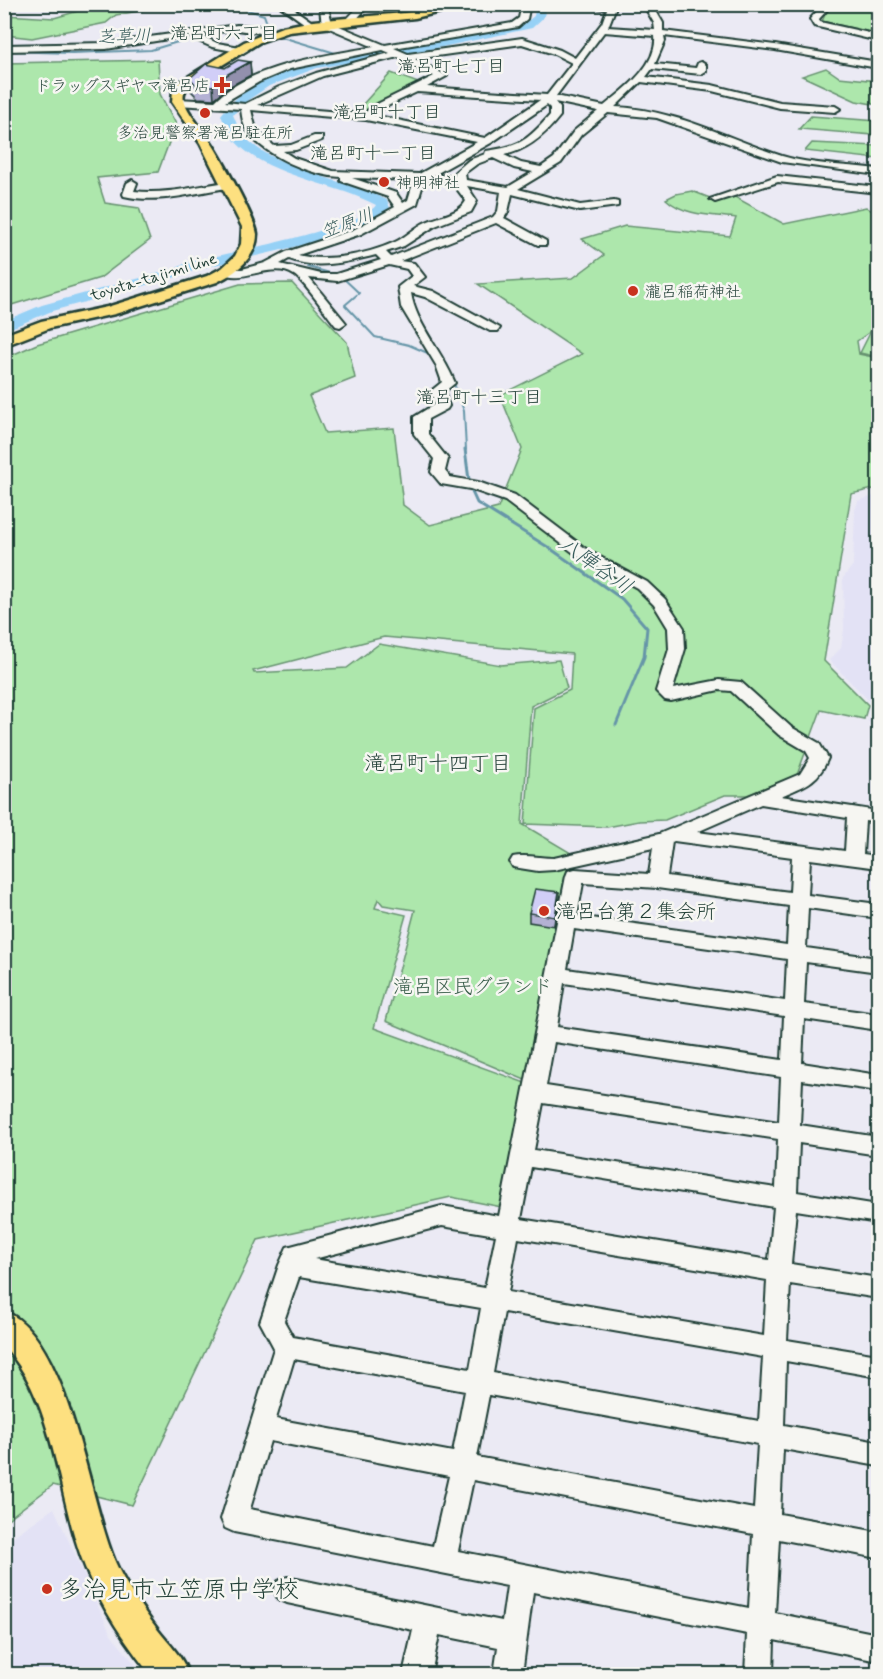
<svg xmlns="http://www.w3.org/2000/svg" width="883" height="1679" viewBox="0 0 883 1679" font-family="Mynerve,'Klee One',sans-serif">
  <rect width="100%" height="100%" fill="#ebeaf4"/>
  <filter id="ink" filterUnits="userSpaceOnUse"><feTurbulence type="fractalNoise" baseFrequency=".0167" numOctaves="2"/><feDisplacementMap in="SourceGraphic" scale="12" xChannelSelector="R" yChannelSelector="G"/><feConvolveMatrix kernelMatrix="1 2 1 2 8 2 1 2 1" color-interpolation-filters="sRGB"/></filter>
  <g filter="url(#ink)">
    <path fill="#e3e2f5" d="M873 496 878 498V724L868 722 873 705 829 660 841 648 844 630 843 578 853 565 855 510 858 501Z
      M54 1508 111 1635 143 1674H5V1542Z"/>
    <path fill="#ade7ac" stroke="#669270" stroke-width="1.5" d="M99 5H173L116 15 106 23 32 38 5 35V15L54 18Z
      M830 5H878V34L822 21Z
      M158 60 160 94 176 124 158 172 97 178 105 203 139 208 150 240 100 278 5 307V63Z
      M826 68 839 77 878 81V105L856 101 802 76Z
      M391 73 421 84 363 113 354 114Z
      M811 116 878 121V159L805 151 812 143 877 146 873 135 799 129Z
      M692 191 715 200 735 197 784 224 866 207 878 215V332H873L878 333V357L860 353 871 331 857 341 859 354 878 358V488L851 494 824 661 868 705 864 719 821 710 797 775 747 795H725L665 820 639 821 607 827 525 824 534 708 570 690 572 654 384 637 253 671 254 673 347 668 379 644 501 665 559 660 567 688 531 706 522 824 571 853 525 1080 386 1021 415 910 383 905 378 899 375 908 406 915 374 1028 528 1084 507 1208 451 1197 258 1240 132 1505 53 1485 5 1521V358L37 344 240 284 292 283 347 342 355 378 309 396 325 433 394 428 403 505 430 525 498 508 522 449 500 395 582 354 478 284 573 278 604 255 582 239 625 226 730 236 736 218C712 215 684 216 666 199L676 194Z"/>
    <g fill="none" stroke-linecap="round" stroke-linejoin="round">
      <path stroke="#6696a8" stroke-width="2" d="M228 4 264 15 269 29 266 32
        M221 31H247
        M275 35 342 55
        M4 51 72 53 151 50 211 32
        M288 245 296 253
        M302 259 308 267 341 276 359 293 345 305 375 337 409 345 430 354
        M447 364 464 411 466 450"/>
      <path stroke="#6696a8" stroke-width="3" d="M465 449 469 480
        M472 492 477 503 551 549 622 599 647 628 644 657 616 725"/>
      <path fill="#96d1f6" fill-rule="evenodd" d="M536 4H546L544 17 532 28 442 47 317 68 269 86 248 100 233 115C236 121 238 128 241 132 265 167 348 180 387 200L390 208C367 236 235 260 196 269L187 274 52 311 4 331V321L42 305 177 268 186 263C218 255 362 228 376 205 333 182 260 176 231 136 226 130 224 122 221 115 265 57 352 55 418 45 450 40 481 33 513 27L524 24 534 16Z"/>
      <g stroke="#1f3d34" stroke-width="4">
        <path id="minor" d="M277 4H287L315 24 308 26Z
          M323 4H332L328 8 332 23 385 45 512 23 519 18 522 4H530L527 19 518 27 394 48 408 54 522 38 560 50 575 58 602 23 607 9 553 4H617L608 27 655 30 654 23 643 4H652L663 23V31L775 45 878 62V68L775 50 664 36 665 41 655 64 696 68 698 63 701 62 706 65V71L701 74 652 69 646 77 712 85 780 102 835 106 840 109 835 112 780 108 712 91 641 82 615 107C673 109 727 138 782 156 812 165 847 165 878 169V175L782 162 657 118 608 113 581 135 561 163 518 189 580 205 614 201 618 202V206L580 211 512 194 508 212 504 218 546 241V245H538L496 223 400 261 414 263 425 277 413 286 433 291 500 328 498 331H490L425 297 411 293C416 325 443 352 455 383L444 392 449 406 447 409 428 419V434L448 459 445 471 450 477 478 482 515 495 589 551 647 582 665 599 684 628 685 649 673 689 719 680 741 682 791 727 819 743 828 758C818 783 804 786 781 796L878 811V823L865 821 863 854 878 856V868L810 859 808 895 878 904V918L808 908 806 948 878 958V972L806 962 804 1004 878 1014V1030L804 1019 802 1063 878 1075V1091L802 1080 800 1125 878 1137V1155L799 1143 797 1192 878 1205V1223L796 1210 791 1264 878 1278V1298L790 1284 787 1340 878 1355V1377L786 1361 784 1425 878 1442V1466L783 1449 780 1514 878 1532V1558L779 1539 775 1613 878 1634V1661L774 1640 773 1674H745L747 1634 533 1592 522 1674H494L498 1647 439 1635 431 1674H403L413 1630 287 1603 278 1599 274 1590 278 1581 287 1577 502 1621 507 1586 234 1532 225 1528 221 1519 274 1348 260 1322 279 1265 287 1247 442 1206 499 1216 566 876 568 871 575 869 649 874 653 848 554 870 538 871 513 867 510 862 513 857C525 854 541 858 554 858L659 834 800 774 810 758 806 751 779 735 731 691 719 690 671 701 665 700 656 691 669 649 668 628 654 605 637 588 579 557 505 501 470 489 441 484 431 472 434 459 414 434V417L435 404 431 391 442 382 436 365 401 307 398 287 412 276 407 269 389 265 337 281 309 278 346 323 340 327 336 326C327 315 303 280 294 275 272 260 238 286 222 272L228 269H242L265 263 286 252 353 230 395 207 388 197 341 181V177C312 176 265 156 248 132 243 125 242 117 241 109L178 105 173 102 178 99 215 101C251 65 326 55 374 47L322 25 320 8ZM604 32 655 36C658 65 624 90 604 106L556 96ZM522 44 554 54 572 63 547 95 427 87 447 76 415 59ZM383 50 390 53 316 73 279 87 245 104 225 102 259 82 290 69ZM398 57 419 70 434 76 371 107 364 114 257 105 323 76ZM417 92 540 100 485 138 373 115 377 111ZM555 102 598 111 574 131 554 158 541 167 521 163 504 155C528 150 545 135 560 116V108ZM547 105 550 108V115C528 140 519 147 486 151L485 154 469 160 455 172V176L434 175 491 143ZM251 110 366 120 477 142 419 174 333 171 294 158 283 151 296 150 322 140V136H314L291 145 274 146 256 130ZM493 158 514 168 533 172 508 187 466 180 465 173 477 164ZM352 178 414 180 408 200 403 203 396 193ZM424 181 456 182 457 189 466 201C459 214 439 216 426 222 415 227 406 237 395 242 368 254 327 263 298 255L361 234 417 204ZM467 186 501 192 498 211 493 217 391 257 386 252 404 246 435 226 471 212 477 201ZM376 255 381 260 336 274H321L280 264 289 259C316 270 348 262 376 255ZM761 804 847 818 845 851 697 832ZM674 841 792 857 790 892 667 876 672 842ZM583 883 657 888 789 906 787 945 577 916ZM574 929 787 959 785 1001 567 969ZM564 983 784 1016 782 1060 557 1027ZM554 1042 781 1077 779 1122 546 1086ZM543 1103 778 1139 776 1188 534 1150ZM531 1167 774 1207 769 1260 521 1219ZM442 1226 496 1235 485 1288 314 1259ZM518 1238 767 1280 764 1336 508 1292ZM299 1277 481 1308 470 1369 293 1337 284 1321ZM504 1312 763 1357 759 1421 493 1373ZM294 1359 465 1391 453 1452 276 1419ZM489 1395 758 1444 754 1509 477 1457ZM270 1441 449 1476 433 1546 250 1509ZM473 1480 753 1534 749 1608 458 1551Z
          M361 4H370L353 23H347V19Z
          M814 4H824L828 9 819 19 820 22 878 35V41L814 26 810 19 819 9Z
          M237 25 258 26 279 32 275 35 237 30 198 34 217 43 246 48 248 50 243 53 212 47 187 36 106 49 4 51V45L106 43Z
          M777 176 878 187V193L778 182 715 202 710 199Z
          M132 180 137 183 134 191C166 195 196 186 227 182L232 185 227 188C193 193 158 204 124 196L123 194 127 183Z"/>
      </g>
      <g stroke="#1f3d34" stroke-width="5">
        <path id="major" d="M451 4H474L415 18 289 32 260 42 191 84C186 88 182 93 184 100 187 113 202 128 209 139 219 153 256 220 257 234 257 257 236 273 217 282L115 314 50 328 4 346V335L41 321 107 307 207 276 222 268 235 256 241 244 242 227 200 143 172 102 173 90 178 83 244 42 282 27 313 21 404 13Z
          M4 1311C71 1336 89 1509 118 1568 129 1590 143 1610 158 1630 169 1644 183 1657 188 1674H150C117 1632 90 1590 75 1538 56 1475 50 1396 4 1346Z"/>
      </g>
      <use href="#minor" fill="#f6f6f2" fill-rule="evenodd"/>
      <use href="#major" fill="#fde080" fill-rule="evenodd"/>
    </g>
    <path fill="#b4b1d4" stroke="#1f3d34" stroke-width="1.5" d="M250 62 251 75 229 87 214 99 198 98 191 91 190 78 225 68Z
      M559 901 554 926 529 922V913Z"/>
    <path fill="#9290ad" stroke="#1f3d34" stroke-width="1.5" d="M250 62 251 75 229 87 214 99 213 86 228 74Z
      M559 892V901L554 926 555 917Z"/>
    <path fill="#d1cef7" stroke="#1f3d34" stroke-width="1.5" d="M238 60 250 62 228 74 213 86 196 85 190 78 206 64 225 68Z
      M535 889 559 892 555 917 529 913Z"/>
  </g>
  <g fill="#c8321e" stroke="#f6f6f2" stroke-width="2">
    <path d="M219 76h6v6h6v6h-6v6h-6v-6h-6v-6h6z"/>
    <circle cx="205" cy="113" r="6"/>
    <circle cx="384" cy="182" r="6"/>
    <circle cx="633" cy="291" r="6"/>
    <circle cx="544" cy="911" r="6"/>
    <circle cx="47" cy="1589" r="6"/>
  </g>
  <g text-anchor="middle" stroke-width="5" stroke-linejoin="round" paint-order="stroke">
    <g font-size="16" fill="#1f3d34" stroke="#f6f6f2" text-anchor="start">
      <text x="210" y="91" text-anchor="end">ドラッグスギヤマ滝呂店</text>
      <text x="205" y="138" text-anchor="middle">多治見警察署滝呂駐在所</text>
      <text x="396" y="188">神明神社</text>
      <text x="645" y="297">瀧呂稲荷神社</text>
    </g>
    <g font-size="16" fill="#1f3d34" stroke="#f6f6f2">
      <text transform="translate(153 276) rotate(-17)" y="6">toyota-tajimi line</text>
    </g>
    <g font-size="18" fill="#1f3d34" stroke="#f6f6f2">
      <text x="224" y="39">滝呂町六丁目</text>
      <text x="451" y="72">滝呂町七丁目</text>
      <text x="387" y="118">滝呂町十丁目</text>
      <text x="373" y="159">滝呂町十一丁目</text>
      <text x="479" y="403">滝呂町十三丁目</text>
    </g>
    <g font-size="18" font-style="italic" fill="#375b5b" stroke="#f6f6f2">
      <text transform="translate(124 36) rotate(-2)" y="6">芝草川</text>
      <text transform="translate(347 223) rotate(-21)" y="6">笠原川</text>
    </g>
    <g font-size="20" fill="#1f3d34" stroke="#f6f6f2" text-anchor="start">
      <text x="556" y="918">滝呂台第２集会所</text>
    </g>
    <g font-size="20" fill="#3b5f4c" stroke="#f6f6f2">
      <text x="473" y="993">滝呂区民グランド</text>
    </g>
    <g font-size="21" font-style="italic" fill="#375b5b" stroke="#f6f6f2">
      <text transform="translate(596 565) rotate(35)" y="7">八陣谷川</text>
    </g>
    <g font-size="21" fill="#1f3d34" stroke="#f6f6f2">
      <text x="438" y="770">滝呂町十四丁目</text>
    </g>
    <g font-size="24" fill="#1f3d34" stroke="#f6f6f2" text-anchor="start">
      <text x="59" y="1597">多治見市立笠原中学校</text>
    </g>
  </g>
  <rect width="883" height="1679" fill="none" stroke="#f6f6f2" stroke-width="24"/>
  <rect x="12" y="12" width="859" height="1655" fill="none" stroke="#1f3d34" stroke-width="2" filter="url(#ink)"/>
</svg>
